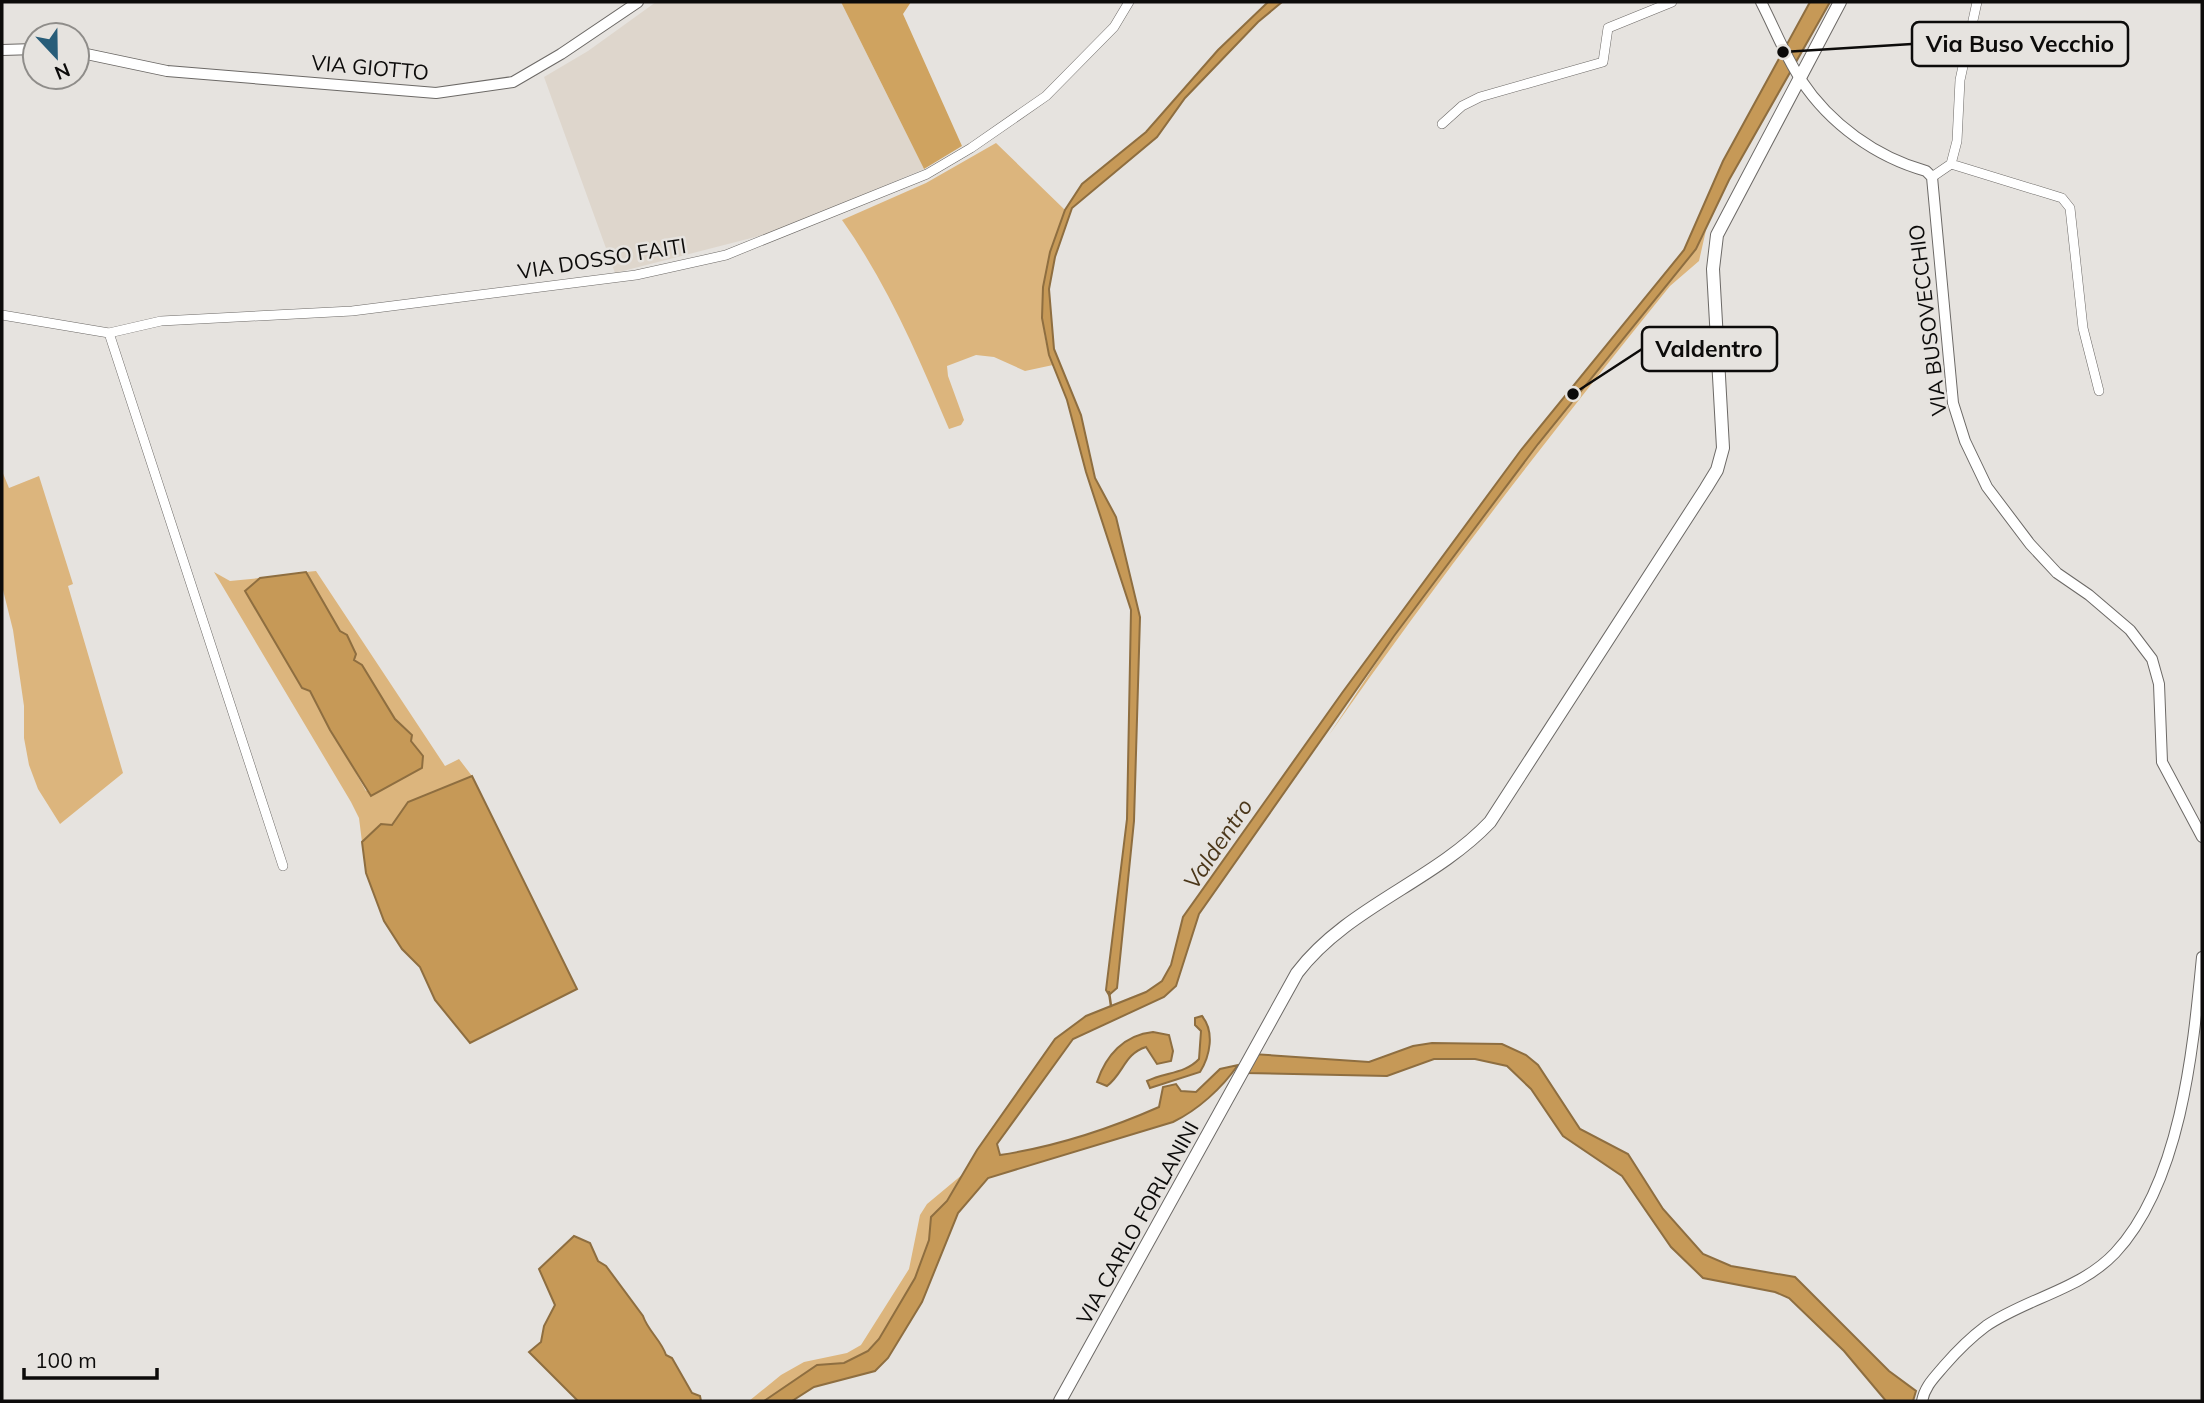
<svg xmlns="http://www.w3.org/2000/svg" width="2204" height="1403" viewBox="0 0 2204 1403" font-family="Mulish,sans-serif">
  <rect width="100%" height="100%" fill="#e6e3df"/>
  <path fill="#ded6cc" d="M656 2H841L924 169 775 232 615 273 544 77 588 51Z"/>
  <path fill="#dcb57d" d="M996 143 1065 210C1046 259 1032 314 1053 365L1025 371 994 357 976 355 947 366 948 376 964 420 961 425 949 429C918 356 888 285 842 220L926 183Z
    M1706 230 1699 261 1670 286C1552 432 1437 580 1329 735L1394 636 1538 444 1696 249Z
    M2 471 9 488 39 476 73 584 68 586 123 773 60 824 38 789 29 765 24 738V706L13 630 2 586Z
    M316 571 445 766 459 759 472 776 408 802 392 825 381 824 362 842 359 818 351 802 214 572 230 581 260 578 245 591 302 688 310 691 366 791 423 757 411 740 412 735 395 719 362 665 354 660 356 654 347 635 340 631 306 572Z
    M963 1174 947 1201 931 1217 929 1240 915 1278 879 1339 868 1351 844 1363 817 1365 764 1401H749L781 1375 804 1362 847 1353 861 1345 909 1269 920 1215 927 1204Z"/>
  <path fill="#cfa360" d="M841 2H911L903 14 962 146 924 169Z"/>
  <path fill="#c69957" stroke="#8e6e40" stroke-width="2" d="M1268 2H1282L1258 22 1185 98 1157 137 1072 208 1055 257 1049 289 1054 349 1081 415 1095 478 1116 517 1140 617 1134 821 1117 988 1109 995 1106 990 1127 819 1131 610 1086 472 1067 400 1049 355 1042 318 1043 287 1050 252 1065 210 1082 184 1146 132 1218 50Z
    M1810 2H1830L1729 180 1696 249 1538 444 1394 636 1199 914 1176 986 1164 997 1073 1039 997 1144 1000 1155C1053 1147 1109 1129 1159 1107L1163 1087 1176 1084 1181 1091 1196 1092 1220 1069 1238 1065C1222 1088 1198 1110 1173 1122L988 1178 958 1213 922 1302 888 1358 875 1371 814 1387 792 1401H764L817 1365 844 1363 868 1351 879 1339 915 1278 929 1240 931 1217 947 1201 977 1150 1055 1039 1086 1016 1146 992 1162 981 1171 965 1183 917 1342 693 1521 450 1684 250 1723 161Z
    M306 572 340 631 347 635 356 654 354 660 362 665 395 719 412 735 411 741 423 756 422 768 371 796 330 730 310 691 302 688 245 591 260 578Z
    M472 776 577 989 470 1043 435 1000 420 967 402 949 384 921 366 873 362 842 381 824 392 825 408 802Z
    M1202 1016C1215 1032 1210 1056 1200 1072L1150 1088 1147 1081C1165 1072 1185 1074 1199 1059L1201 1031 1195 1025V1018Z
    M1153 1032 1169 1035 1173 1051 1171 1061 1157 1064 1146 1047C1124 1054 1124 1073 1107 1086L1097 1082C1106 1055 1124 1035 1153 1032Z
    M1432 1043 1502 1044 1526 1055 1538 1065 1580 1129 1628 1154 1663 1209 1703 1254 1731 1266 1795 1277 1889 1371 1916 1391 1913 1401H1886L1844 1351 1789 1298 1775 1292 1703 1278 1671 1247 1622 1176 1563 1136 1531 1089 1507 1066 1475 1059H1434L1387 1076 1246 1073 1253 1054 1369 1062 1413 1046Z
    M574 1236 590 1243 598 1261 606 1266 643 1316C648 1331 661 1340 666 1355L672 1358 692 1393 700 1396 701 1401H578L529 1352 541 1342 544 1326 555 1305 539 1269Z"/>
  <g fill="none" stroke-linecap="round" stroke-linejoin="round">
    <path stroke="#8e6e40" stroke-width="2.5" d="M1109 992 1111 1006"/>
    <g stroke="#6c6966" stroke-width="10">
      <path id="minor" d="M1442 124 1462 106 1480 97 1603 62 1608 28 1672 2
        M1951 164 2062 198 2070 208 2083 328 2099 391
        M1932 177 1951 164 1957 141 1960 80 1977 2
        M2 315 109 333 161 321 352 311 636 275 726 255 927 174 971 148 1046 96 1114 27 1129 2
        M109 333 283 866"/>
    </g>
    <g stroke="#6c6966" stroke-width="12">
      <path id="tertiary" d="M1761 2C1774 27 1785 56 1801 80 1830 124 1876 157 1926 171L1932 177 1953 403 1965 441 1987 487 2030 544 2057 573 2089 595 2130 630 2152 659 2159 684 2162 762 2202 837
        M2 50 35 49
        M77 52 167 71 436 93 513 82 561 54 638 2
        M1922 1401C1925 1386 1934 1378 1944 1366 1957 1351 1970 1338 1986 1326 2027 1298 2080 1290 2115 1253 2181 1182 2193 1050 2202 957"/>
    </g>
    <g stroke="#6c6966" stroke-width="14">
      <path id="secondary" d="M1060 1401 1297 973C1347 907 1433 882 1490 822L1706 488 1717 470 1723 448 1713 269 1717 235 1840 2"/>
    </g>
    <use href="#minor" stroke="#fff" stroke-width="9"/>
    <use href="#tertiary" stroke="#fff" stroke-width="10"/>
    <use href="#secondary" stroke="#fff" stroke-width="12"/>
  </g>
  <g text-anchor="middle" stroke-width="5" stroke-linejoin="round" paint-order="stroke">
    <g font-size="21" fill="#0c0b0a" stroke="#e6e3df">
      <text transform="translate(370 68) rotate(5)" y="7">VIA GIOTTO</text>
      <text transform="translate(602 259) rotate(-9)" y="7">VIA DOSSO FAITI</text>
      <text transform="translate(1928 320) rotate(-97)" y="7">VIA BUSOVECCHIO</text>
      <text transform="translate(1138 1223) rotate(-61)" y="7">VIA CARLO FORLANINI</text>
    </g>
    <g font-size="23" font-style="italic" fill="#4b371a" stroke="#e6e3df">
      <text transform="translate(1218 844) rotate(-56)" y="8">Valdentro</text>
    </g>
  </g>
  <path fill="none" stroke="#0c0b0a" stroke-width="2.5" d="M1783 52L1912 44M1573 394L1642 349"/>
  <g fill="#0c0b0a" stroke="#e6e3df" stroke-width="2.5">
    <circle cx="1783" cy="52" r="7"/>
    <circle cx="1573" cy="394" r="7"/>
  </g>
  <g fill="#e6e3df" stroke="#0c0b0a" stroke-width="2.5">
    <rect x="1912" y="22" width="216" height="44" rx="7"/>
    <rect x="1642" y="327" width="135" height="44" rx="7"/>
  </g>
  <g font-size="23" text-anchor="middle" font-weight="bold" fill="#0c0b0a">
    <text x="2020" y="52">Via Buso Vecchio</text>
    <text x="1709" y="357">Valdentro</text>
  </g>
  <rect width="2204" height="1403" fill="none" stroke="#0c0b0a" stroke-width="7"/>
  <g transform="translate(56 56) rotate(158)"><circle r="33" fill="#e6e3df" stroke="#8f8d8a" stroke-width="2"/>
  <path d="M0-5L12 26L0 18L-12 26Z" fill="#285d79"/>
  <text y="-10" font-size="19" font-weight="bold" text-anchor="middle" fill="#0c0b0a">N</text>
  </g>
  <path d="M24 1368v10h133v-10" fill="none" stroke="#0c0b0a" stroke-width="3.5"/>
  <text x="35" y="1368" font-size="21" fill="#0c0b0a" stroke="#e6e3df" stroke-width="5" paint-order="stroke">100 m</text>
</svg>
